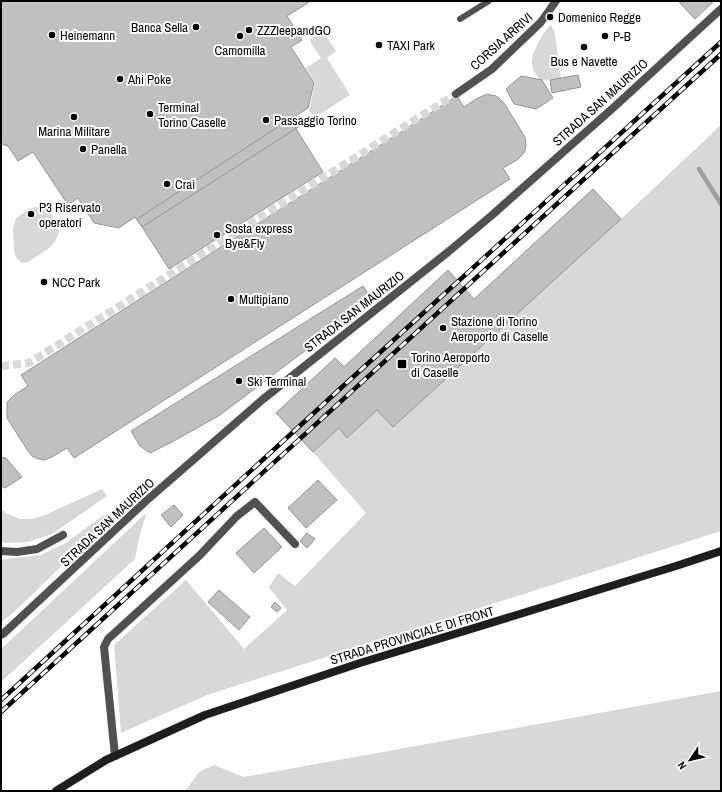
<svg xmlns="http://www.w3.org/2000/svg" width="722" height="792" viewBox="0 0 722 792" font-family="'Archivo Narrow',sans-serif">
  <rect width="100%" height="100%" fill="#fff"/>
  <path fill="#d8d8d8" d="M551 25 555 34 561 79 540 80C536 75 532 69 532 62 532 52 543 32 551 25Z
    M323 31 336 51 327 58 350 95 317 116 312 115 309 111 315 83 306 68 321 58 311 43 310 39Z
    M721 125V531L207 695 150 720 121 733 114 645 186 580 244 649 287 610 269 587 278 573 295 586 366 513 313 452 339 428 347 437 377 410 393 427 621 219Z
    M40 207 49 212 56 221 59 232 55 242 48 249 28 262 22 263 16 258 14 250 13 229 16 218 30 208Z
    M102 489 107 496 52 534 28 542 5 543 1 542V509L8 514 20 519H32L45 515Z
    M145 514 146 515 139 538 135 559 1 682V649Z
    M104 515 105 524 12 614 1 622V559H5L41 555 64 544Z
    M721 691V791H185L199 772 214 765 244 777Z"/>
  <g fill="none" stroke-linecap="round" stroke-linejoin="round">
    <path stroke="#9f9f9f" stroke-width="4.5" d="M699 169 721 204"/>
  </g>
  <path fill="#c0c0c0" stroke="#959595" d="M1 1H311L287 16 302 40 291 47 314 83 308 108 294 117 300 126 142 227 135 217 119 228 94 223 78 198 68 205 33 152 18 161 8 146 1 144Z
    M678 1H714L695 19Z
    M578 75 581 87 552 93 550 80Z
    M521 76 542 80 553 98 536 109 514 104 506 89Z
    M487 94 496 96 499 98 504 103 525 137 526 145 525 151 522 155 517 160 503 168 510 179 74 458 67 448 52 457 44 460 38 459 32 456 28 451 7 418V402L14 395 28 386 21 375 457 96 464 107 478 98Z
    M290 119 323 172 169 269 137 219Z
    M593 189 621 219 393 427 377 410 347 438 339 428 313 452 276 413 335 358 344 367 448 270 474 299Z
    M363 286 372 300 220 415 172 442 150 453 140 446 131 431Z
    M1 457 6 458 22 477 5 488 1 486Z
    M318 480 337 500 306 528 288 508Z
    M174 505 183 515 171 527 161 515Z
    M264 528 282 547 254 573 236 553Z
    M307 533 315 539 307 548 300 541Z
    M219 590 250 617 239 630 208 602Z
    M275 602 281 608 277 612 271 607Z"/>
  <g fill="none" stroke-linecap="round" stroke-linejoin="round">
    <path stroke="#d9d9d9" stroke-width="8" stroke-dasharray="8 4" stroke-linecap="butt" d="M1 366 29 363 456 94"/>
    <path stroke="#515151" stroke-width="6" d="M460 19 489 1"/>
    <path stroke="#515151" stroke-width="8" d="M456 94 492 69 541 22 556 1
      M1 551 17 552 37 549 63 535
      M1 635 3 634 146 501 262 400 448 252 491 216 613 108 721 9
      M115 756 104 647 108 639 199 556 237 516 255 502 295 544"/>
    <path stroke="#1e1e1e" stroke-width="8" d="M56 791 106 760 205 715 360 663 676 566 721 551"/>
    <g stroke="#000" stroke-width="4.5">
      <path id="rail" d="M1 700 341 388 721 42
        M1 712 721 54"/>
    </g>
    <use href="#rail" stroke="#fff" stroke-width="3" stroke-dasharray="9" stroke-linecap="butt"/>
  </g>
  <g fill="#000" stroke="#fff" stroke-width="1.5">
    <circle cx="550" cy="17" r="4"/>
    <circle cx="196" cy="27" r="4"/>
    <circle cx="249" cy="30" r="4"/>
    <circle cx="52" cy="35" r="4"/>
    <circle cx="240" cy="36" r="4"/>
    <circle cx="605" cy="36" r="4"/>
    <circle cx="379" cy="45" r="4"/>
    <circle cx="584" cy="47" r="4"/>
    <circle cx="120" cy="79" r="4"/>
    <circle cx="150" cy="114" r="4"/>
    <circle cx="74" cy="117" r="4"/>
    <circle cx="266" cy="120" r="4"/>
    <circle cx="83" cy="149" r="4"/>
    <circle cx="167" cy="184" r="4"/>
    <circle cx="31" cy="214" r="4"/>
    <circle cx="217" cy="235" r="4"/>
    <circle cx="44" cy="282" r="4"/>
    <circle cx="231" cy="299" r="4"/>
    <circle cx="443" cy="328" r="4"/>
    <rect x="397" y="359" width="10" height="10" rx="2"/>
    <circle cx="239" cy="381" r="4"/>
  </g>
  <g text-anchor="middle" stroke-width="4" stroke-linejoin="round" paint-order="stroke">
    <g font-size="13" fill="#000" stroke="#fff" text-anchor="start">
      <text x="558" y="22">Domenico Regge</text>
      <text x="188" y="32" text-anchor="end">Banca Sella</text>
      <text x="257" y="35">ZZZleepandGO</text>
      <text x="60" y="40">Heinemann</text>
      <text x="613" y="41">P-B</text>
      <text x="387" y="50">TAXI Park</text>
      <text x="240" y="55" text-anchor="middle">Camomilla</text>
      <text x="584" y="66" text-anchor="middle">Bus e Navette</text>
      <text x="128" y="84">Ahi Poke</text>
      <text x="158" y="112">Terminal<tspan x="158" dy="15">Torino Caselle</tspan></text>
      <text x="274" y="125">Passaggio Torino</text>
      <text x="74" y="136" text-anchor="middle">Marina Militare</text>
      <text x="91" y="154">Panella</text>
      <text x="175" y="189">Crai</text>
      <text x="39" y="212">P3 Riservato<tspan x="39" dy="15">operatori</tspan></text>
      <text x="225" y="233">Sosta express<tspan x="225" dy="15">Bye&amp;Fly</tspan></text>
      <text x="52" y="287">NCC Park</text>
      <text x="239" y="304">Multipiano</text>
      <text x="451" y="326">Stazione di Torino<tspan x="451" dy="15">Aeroporto di Caselle</tspan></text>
      <text x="411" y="362">Torino Aeroporto<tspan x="411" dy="15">di Caselle</tspan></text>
      <text x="247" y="386">Ski Terminal</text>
    </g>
    <g font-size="13" fill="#000" stroke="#fff">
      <text transform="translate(501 41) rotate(-42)" y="5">CORSIA ARRIVI</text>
      <text transform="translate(600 102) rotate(-42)" y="5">STRADA SAN MAURIZIO</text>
      <text transform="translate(354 311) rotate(-38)" y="5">STRADA SAN MAURIZIO</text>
      <text transform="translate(107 522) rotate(-43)" y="5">STRADA SAN MAURIZIO</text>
      <text transform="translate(412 635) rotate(-17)" y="5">STRADA PROVINCIALE DI FRONT</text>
    </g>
  </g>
  <rect width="722" height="792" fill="none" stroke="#000000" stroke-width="4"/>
  <g transform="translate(690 760) rotate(235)" stroke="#ffffff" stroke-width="3" paint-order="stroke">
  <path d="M0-3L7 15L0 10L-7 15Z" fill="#000000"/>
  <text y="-6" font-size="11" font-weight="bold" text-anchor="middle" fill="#000000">N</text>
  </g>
</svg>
